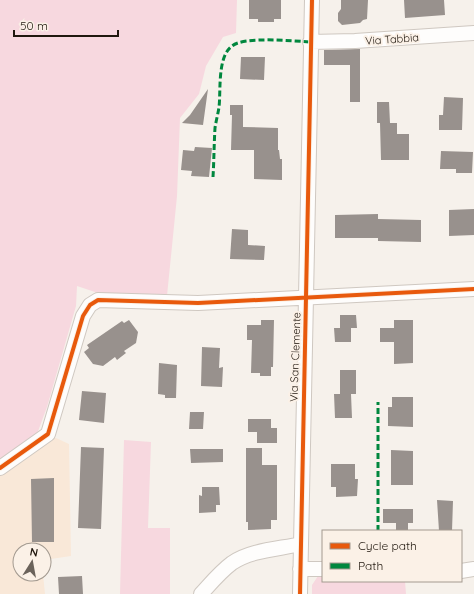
<svg xmlns="http://www.w3.org/2000/svg" width="474" height="594" viewBox="0 0 474 594" font-family="Quicksand,sans-serif">
  <rect width="100%" height="100%" fill="#f6f1eb"/>
  <path fill="#f9e8d8" d="M37 434 56 438 69 444 71 556 44 560V550H20V574H43L45 594H0V460Z"/>
  <path fill="#f7d8df" d="M0 0H237L236 33 223 37 206 66 199 94 180 118 177 196 167 296 98 293 77 286 76 306 47 407 37 434 0 460Z
    M124 440 151 442 148 528H170V594H120Z
    M318 576H323V581H405L406 594H312V585Z"/>
  <path fill="#98918d" d="M249 0H281V19H274V22H258V19H249Z
    M341 0H368L367 19 363 20 360 23 342 25 338 21V13L341 9Z
    M404 0H444L445 15 405 18Z
    M360 49V102H350V65H324V50Z
    M241 57H265L264 80 240 79Z
    M208 89 203 125 182 123 190 115Z
    M444 97 463 98 462 130H439V115H443Z
    M377 102H389L390 123H397V134H409V160H381L380 123H384H377Z
    M230 105H243V127L278 128V150H279L280 159H282V180L254 179V150H231L232 115H230Z
    M195 147 212 148 209 177 191 176 192 171 181 170 183 150 194 151Z
    M441 151 473 152 472 173H456V169H440Z
    M474 209V235L449 236V210Z
    M378 214V219L421 220V242L378 241V238H335V215Z
    M232 229 248 230V245L265 246 264 260 230 259Z
    M340 315H356L357 328H351V342H335L334 328H340Z
    M129 320 138 332 136 343 124 351 126 353 117 360 115 357 103 366 93 364 84 352 89 348 87 345 122 321 124 323Z
    M261 320H274L273 367H271V376H260V373H251L252 340H247V325H261Z
    M394 320H413V363L394 364V342H380V328H394Z
    M202 347 220 348 219 368 223 367 222 387 201 386Z
    M159 363 177 365 176 398H165V395L158 394Z
    M340 370H356V394H351L352 418H335L334 394H340Z
    M82 391 106 393 104 423 79 420Z
    M392 397H413V427L388 426V407H392Z
    M190 412H204L203 429H189Z
    M248 419H271V428H277V443H257V432H248Z
    M81 447 104 448 101 529 78 528Z
    M246 448H262V465H277V520H271V529L248 530V522H246Z
    M190 449H223V462L191 463Z
    M391 450 413 451V485H391Z
    M331 464H355V479H358L357 496 336 497V487H331Z
    M54 478V542H32L31 479Z
    M202 487H219L220 505H216V512L199 513V495L202 496Z
    M437 500 453 501 452 531H439Z
    M383 509H413V523H408V531H396V523H383Z
    M82 576 83 594H59L58 577Z"/>
  <g fill="none" stroke-linecap="round" stroke-linejoin="round">
    <g stroke="#cfc8c1" stroke-width="16">
      <path id="minor" d="M310 42 355 41 474 33
        M0 468 48 434 83 316 90 305 98 300 198 303 474 289
        M300 569H323
        M461 571 474 569
        M201 594C211 583 220 572 232 563 251 550 279 549 301 544
        M300 594 312 0"/>
    </g>
    <use href="#minor" stroke="#fefdfc" stroke-width="14"/>
    <path stroke="#00873e" stroke-width="3" stroke-dasharray="6 3" stroke-linecap="butt" d="M213 177C214 161 214 144 215 128 216 121 218 114 219 107 221 91 217 57 232 46 244 36 294 41 310 42
      M378 531V402"/>
    <g stroke="#fbf1e7" stroke-width="6">
      <path id="cycleway" d="M0 468 48 434 83 316 90 305 98 300 198 303 474 289
        M300 594 312 0"/>
    </g>
    <use href="#cycleway" stroke="#e8590c" stroke-width="4"/>
  </g>
  <g text-anchor="middle" stroke-width="4" stroke-linejoin="round" paint-order="stroke">
    <g font-size="11" fill="#20170e" stroke="#fbf1e7">
      <text transform="translate(392 39) rotate(-4)" y="4">Via Tabbia</text>
      <text transform="translate(295 357) rotate(-88)" y="4">Via San Clemente</text>
    </g>
  </g>
  <rect x="322" y="530" width="140" height="52" fill="#fbf1e7" stroke="#a39a90"/>
  <rect x="330" y="543" width="20" height="6" fill="#e8590c" stroke="#a39a90"/>
  <text x="358" y="550" font-size="12" fill="#20170e">Cycle path</text>
  <rect x="330" y="563" width="20" height="6" fill="#00873e" stroke="#a39a90"/>
  <text x="358" y="570" font-size="12" fill="#20170e">Path</text>
  <g transform="translate(32 562) rotate(11)"><circle r="19" fill="#fbf1e7" stroke="#a39a90"/>
  <path d="M0-3L7 15L0 10L-7 15Z" fill="#6b635b"/>
  <text y="-6" font-size="11" font-weight="bold" text-anchor="middle" fill="#20170e">N</text>
  </g>
  <path d="M14 30v6h104v-6" fill="none" stroke="#20170e" stroke-width="2"/>
  <text x="20" y="30" font-size="12" fill="#20170e" stroke="#fbf1e7" stroke-width="3" paint-order="stroke">50 m</text>
</svg>
